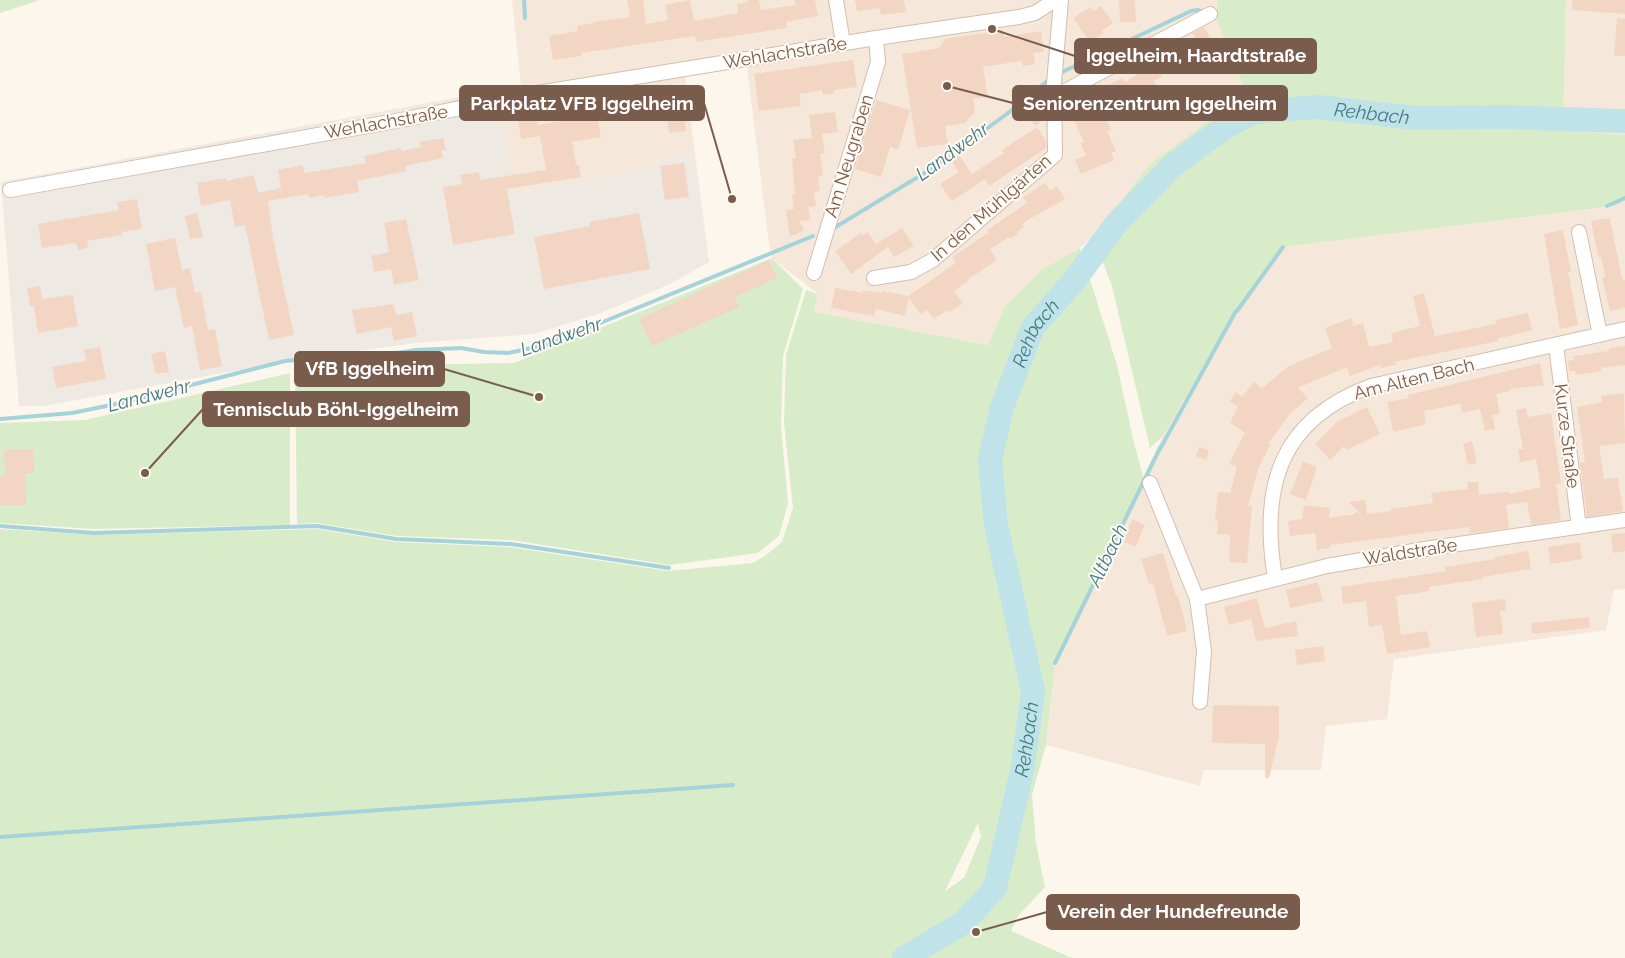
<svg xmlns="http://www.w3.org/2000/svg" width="1625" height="958" viewBox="0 0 1625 958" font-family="Raleway,sans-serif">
  <rect width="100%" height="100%" fill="#fdf6ec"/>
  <path fill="#f5e8da" d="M512 0H1218L1215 15 1246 93 1150 164 1093 236 1080 248 1041 270 1005 306 988 345 814 312 818 294 772 258 769 245 747 67 685 77 695 153 654 161V168L513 194 498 90 521 85Z
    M1566 0H1625V135L1563 131Z
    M1625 200V589L1614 590 1606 630 1394 659 1387 719 1326 726 1321 770H1204L1200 786 1046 745 1055 663 1163 436 1236 311 1283 247 1614 206Z"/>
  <path fill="#efe9e4" d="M498 90 513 194 654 168V161L695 153 709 262 670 284 601 313 534 334 416 343 305 358 43 406H19L1 182Z"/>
  <path fill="#d8ecc9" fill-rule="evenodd" d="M0 0H40L0 13Z
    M1218 0H1566L1563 130 1625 135V200L1614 206 1283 247 1236 311 1163 436 1150 448 1112 286 1093 236 1150 164 1246 93 1215 15Z
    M1080 248 1117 365 1134 443 1144 479 1055 663 1046 745 1032 795 1036 843 1045 887 1018 916 1011 931 1072 958H0V529L94 535 316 529 396 542 509 547 668 571 753 563 765 556 782 542 793 508 784 423 786 355 806 290 818 294 814 312 988 345 1005 306 1041 270ZM978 823 981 837 964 878 945 891Z
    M772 258 803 289 783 356 781 427 788 503 779 536 758 553 670 565 511 540 397 536 317 523 297 524 295 367 514 363Z
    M290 373V525L94 529 0 523V423L85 420Z"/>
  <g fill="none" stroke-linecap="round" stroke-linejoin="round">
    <path stroke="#a5d3da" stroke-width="4" d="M524 0 525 18
      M1058 74 1191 11 1198 10 1203 12
      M1607 206 1625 198
      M834 228 936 166 1008 113 1050 79
      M1237 311 1283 247
      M0 419 72 413 121 403 285 361 342 356H375L417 350 461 348 484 352 508 353 549 344 813 236
      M1160 449 1236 311
      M0 526 94 533 317 526 396 539 511 544 669 568
      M1055 663 1160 448
      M0 837 733 785"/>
    <path stroke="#bfe3e8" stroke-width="24" id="s1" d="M904 958 963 923 995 888 1023 766 1033 691 996 525 990 460 1002 407 1033 327 1073 282 1117 223 1173 165 1227 126 1250 114 1264 111 1318 107 1415 118 1504 117 1625 121"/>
  </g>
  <path fill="#f3d5c3" d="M627 0H643L646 24 668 20 665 5 690 0 694 21 738 13 737 4 748 2 747 0H759L761 10 795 5V0H815L818 16 786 22 787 28 696 42 695 36 581 53V56L553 60 549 36 578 31 577 26 594 23 593 22 630 17Z
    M855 0H904L906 12 881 15 880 8 857 11Z
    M1119 0H1135L1136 22H1120Z
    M1572 0H1625V14L1572 10Z
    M1101 6 1113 23 1102 31 1104 33 1090 42 1073 18 1091 7 1094 11Z
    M1617 18 1625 19V56H1614Z
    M1204 27 1219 55 1202 64 1196 53 1188 57 1182 47 1196 39 1192 33Z
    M1003 30 1004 37 1041 31 1044 52 1033 53 1035 64 1023 66 1022 61 983 67 988 97 973 99 975 112 965 123 945 126 948 144 917 148 902 54 939 48 945 39Z
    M853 60 857 87 835 90V93L823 95 822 90 799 94 801 106 759 111 754 74Z
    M1155 64 1162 76 1154 81 1162 94 1144 105 1140 99 1105 118 1111 129 1107 131 1116 151 1111 153 1114 160 1081 174 1075 160 1086 155 1080 143 1084 142 1065 101 1085 91 1086 93 1094 90 1095 92 1123 78 1125 82Z
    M681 98 686 131 669 133 667 119 644 121 643 107 651 106 650 102Z
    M876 100 910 110 898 150 890 147 881 177 855 169Z
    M1037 108 1045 115 1036 126 1028 119Z
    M835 112 838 132 822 134 825 154H820L823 176 818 177 820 191 814 192 816 206 808 207 810 220 799 221 804 230 790 237 786 210 794 209 792 195 795 194 792 158H796L793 140 812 138 809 115Z
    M537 114 538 125 597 115 601 137 572 142 576 165H579L581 177 507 189 515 234 453 245 443 187 462 184 460 175 479 172 480 180 546 170 540 136 521 139 518 117Z
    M1037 127 1046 141V148L989 186 985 179 952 201 940 184 959 172 947 155 955 149 972 174 1004 153 1002 150Z
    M443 138 446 150H441L443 158 405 166 406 171 357 181 359 192 325 198 324 195 309 198 308 194 268 201 273 238 294 335 269 340 245 225 235 227 230 200 201 206 197 183 226 178V181L254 175 258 193 281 188 278 170 303 165 304 173 366 163 364 156 401 148 402 151 421 147 420 142Z
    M684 163 689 197 665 200 660 166Z
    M1045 183 1050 191 1057 186 1065 199 1028 220 1022 225 1024 227 1017 232 1018 234 1010 239 1009 237 990 249 997 260 967 280 968 281 954 291 963 303 949 312 948 310 934 319 927 310 921 315 909 298 905 316 876 309 874 316 831 308 835 288 864 293 861 290 882 293V291L908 296 956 263 952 257 989 232 987 230 1027 203 1023 197Z
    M137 199 142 229 122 232 123 235 87 241 88 248 78 250 76 243 42 248 38 224 119 210 117 202Z
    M197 213 203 237 190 239 185 216Z
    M639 213 650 269 544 289 534 237 590 226 589 222Z
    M1610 218 1621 274 1623 280H1625V308L1610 311 1602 278 1605 277 1601 257H1598L1591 221Z
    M406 219 419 280 394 285 391 269 374 272 371 256 389 252 384 223Z
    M902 228 914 246 894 257 888 247 851 274 835 251 861 233 863 235 868 232 876 244Z
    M1563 230 1571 272H1568L1578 325 1560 329 1544 234Z
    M175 238 182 270 190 268 195 293 201 292 208 330 215 329 222 366 200 370 192 326 184 328 175 287 155 291 146 244Z
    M769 260 777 278 735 297 739 307 652 346 639 319Z
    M40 286 42 299 73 295 78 326 38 333 34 306 30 307 27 288Z
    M1424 293 1435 336 1496 324 1495 320 1528 313 1532 330 1497 339 1498 341 1395 362 1396 365 1381 368 1380 365 1350 376 1347 367 1298 388 1308 398 1290 414 1268 444 1270 445 1258 469 1248 506H1252L1247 563 1229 562 1230 535 1217 534 1218 521H1215L1218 492 1230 493 1237 467 1229 464 1245 433 1230 422 1238 407 1230 401 1236 392 1242 397 1254 382 1262 388 1289 366 1332 348 1325 328 1352 318 1353 326 1363 323 1369 347 1393 342 1391 333 1420 326 1413 296Z
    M393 304 396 315 412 312 417 336 394 341 391 327 357 334 352 310Z
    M1625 346V365L1601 368V371L1576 375 1575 371H1569L1568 361 1574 360 1573 356 1609 351V348Z
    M100 347 106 379 56 388 52 367 86 361 84 350Z
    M165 351 169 372 156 374 151 354Z
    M1540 363 1544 385 1510 389V391L1496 394 1500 413 1492 415 1495 429 1485 431 1480 409 1462 413 1460 404 1424 411 1426 424 1393 432 1387 402 1409 398 1408 395Z
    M1624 393 1625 443 1599 446 1604 479 1618 478 1623 511 1587 517 1580 463 1585 462 1577 407 1602 402 1601 396Z
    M1367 407 1380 434 1346 450 1344 446 1330 460 1315 444 1337 422Z
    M1526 408 1528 417 1551 413 1561 483 1556 484 1561 520 1531 525 1527 502 1506 505 1509 528 1478 532 1470 533 1469 527 1330 545V548L1317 550 1315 533 1290 536 1288 521 1302 519 1304 505 1330 508 1329 518 1355 514V512L1360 513 1348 502 1365 500 1367 514 1391 511V509L1433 503 1431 493 1468 489 1467 482H1478L1479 495 1503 492H1509L1510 494 1541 487 1536 459 1520 462 1518 449H1523L1516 410Z
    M1472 441 1477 463 1468 465 1463 444Z
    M1199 447 1209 450 1206 460 1196 456Z
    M33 449 34 473H25L26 505H0V476H5L4 450Z
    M1303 462 1317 467 1306 500 1290 494Z
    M1132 519 1145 525 1135 547 1123 541Z
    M1625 533V551L1613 553 1611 534Z
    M1580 542 1582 559 1550 564 1548 547Z
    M1528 551 1531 569 1482 577V579L1429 587V591L1396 596 1401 635 1427 631 1430 647 1387 654 1382 625 1369 627 1366 601 1343 604 1341 587 1446 571 1445 567 1495 559 1494 557Z
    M1163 553 1176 596 1178 595 1187 631 1167 636 1153 583 1149 584 1141 559Z
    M1318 582 1323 601 1290 608 1286 590Z
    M1257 598 1265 628 1296 621 1298 636 1256 641 1251 619 1229 625 1224 607Z
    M1505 599 1506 611H1500L1503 634 1476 637 1472 603Z
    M1589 617 1590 628 1532 634 1531 623Z
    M1323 646 1325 661 1297 665 1295 650Z
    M1213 705 1279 706V736L1269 778H1265V744L1212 743Z"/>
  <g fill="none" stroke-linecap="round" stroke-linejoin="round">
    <g stroke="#d1beb0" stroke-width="16">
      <path id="street" d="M836 0 843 43
        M1054 97 1210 14
        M10 190 401 120 525 95 876 38 1019 17 1035 13 1055 0
        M1579 232 1600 335
        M814 273 878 62 876 38
        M874 278 911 272 933 260 1055 155 1054 84 1061 0
        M1556 345 1579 527
        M1150 483 1197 599 1204 651 1200 702
        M1275 578C1260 487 1279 420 1371 386L1625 329
        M1197 599 1327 566 1431 548 1625 520"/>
    </g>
    <use href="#street" stroke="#fff" stroke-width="14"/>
  </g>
  <g text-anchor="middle" stroke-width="4" stroke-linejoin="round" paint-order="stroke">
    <g font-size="18" fill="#7a5c4d" stroke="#fffaf3">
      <text transform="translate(785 53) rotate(-9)" y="6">Wehlachstraße</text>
      <text transform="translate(386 122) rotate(-10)" y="6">Wehlachstraße</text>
      <text transform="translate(849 156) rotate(-73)" y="6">Am Neugraben</text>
      <text transform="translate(991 208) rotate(-41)" y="6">In den Mühlgärten</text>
      <text transform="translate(1414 379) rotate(-14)" y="6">Am Alten Bach</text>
      <text transform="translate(1567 436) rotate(83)" y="6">Kurze Straße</text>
      <text transform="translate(1410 552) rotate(-9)" y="6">Waldstraße</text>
    </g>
    <g font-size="19" font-style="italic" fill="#437c86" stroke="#fffaf3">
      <text dy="7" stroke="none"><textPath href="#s1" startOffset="1122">Rehbach</textPath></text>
      <text transform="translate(952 151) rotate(-36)" y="7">Landwehr</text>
      <text transform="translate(561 336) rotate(-19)" y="7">Landwehr</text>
      <text dy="7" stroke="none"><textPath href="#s1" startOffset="688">Rehbach</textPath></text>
      <text transform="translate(149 395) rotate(-14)" y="7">Landwehr</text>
      <text transform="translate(1107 555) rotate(-64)" y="7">Altbach</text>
      <text dy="7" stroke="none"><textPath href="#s1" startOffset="268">Rehbach</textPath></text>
    </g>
  </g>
  <path fill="none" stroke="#7a5c4d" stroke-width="2" d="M992 29L1075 56M732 199L704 103M947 86L1013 103M539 397L444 369M145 473L203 409M976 932L1047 912"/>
  <g fill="#7a5c4d" stroke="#fffaf3" stroke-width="2">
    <circle cx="992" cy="29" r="5"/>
    <circle cx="732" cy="199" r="5"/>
    <circle cx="947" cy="86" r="5"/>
    <circle cx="539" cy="397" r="5"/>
    <circle cx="145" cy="473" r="5"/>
    <circle cx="976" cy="932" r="5"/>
  </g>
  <g fill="#7a5c4d" stroke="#7a5c4d" stroke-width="2">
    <rect x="1075" y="39" width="241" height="34" rx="5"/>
    <rect x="460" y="86" width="244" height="34" rx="5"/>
    <rect x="1013" y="86" width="274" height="34" rx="5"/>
    <rect x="295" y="352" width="149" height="34" rx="5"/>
    <rect x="203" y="392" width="266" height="34" rx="5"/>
    <rect x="1047" y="895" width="252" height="34" rx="5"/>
  </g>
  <g font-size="19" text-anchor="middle" font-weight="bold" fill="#fff">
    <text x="1196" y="62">Iggelheim, Haardtstraße</text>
    <text x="582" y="110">Parkplatz VFB Iggelheim</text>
    <text x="1150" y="110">Seniorenzentrum Iggelheim</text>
    <text x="370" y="375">VfB Iggelheim</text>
    <text x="336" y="416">Tennisclub Böhl-Iggelheim</text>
    <text x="1173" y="918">Verein der Hundefreunde</text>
  </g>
</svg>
